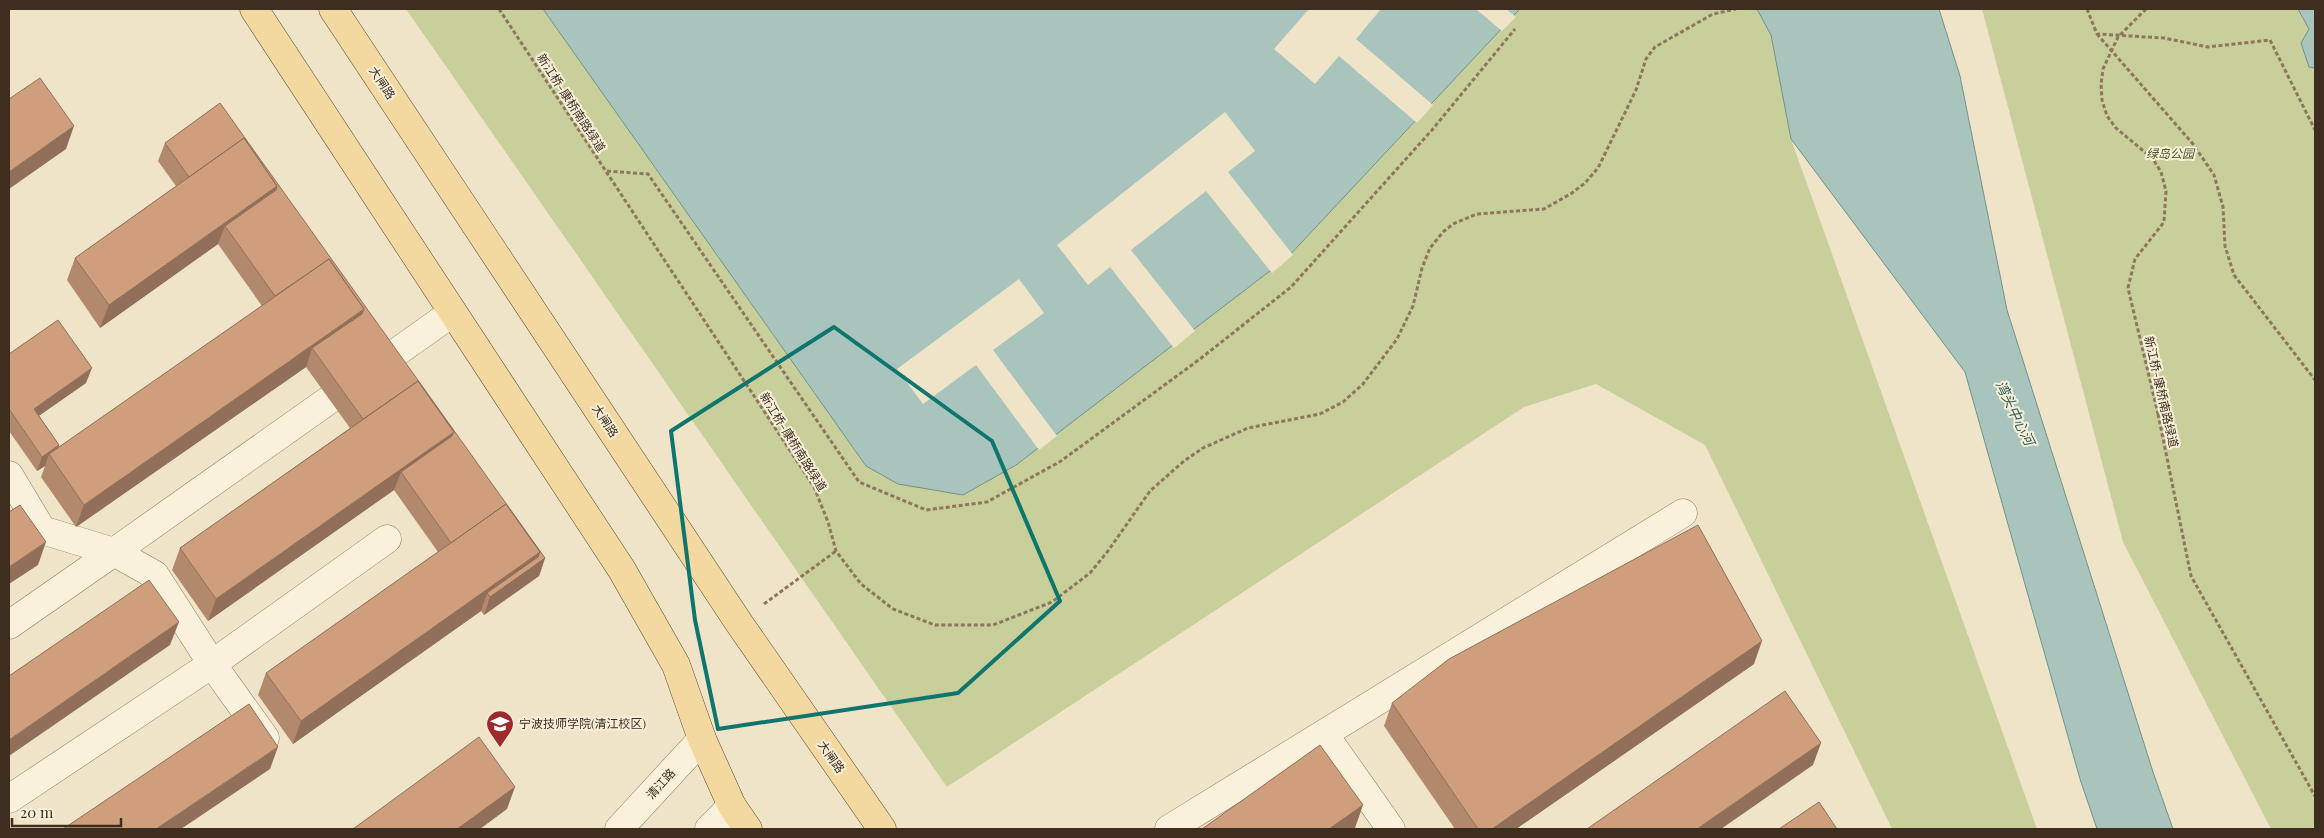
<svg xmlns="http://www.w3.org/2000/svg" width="2324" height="838" viewBox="0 0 2324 838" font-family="'Playfair Display','Noto Sans SC',serif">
  <rect width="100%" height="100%" fill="#f0e4c8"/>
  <path fill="#c9cf9b" d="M406 9H543L866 466 1287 258 1520 9H1757L1771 35 1791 139 2037 829H1892L1705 445 1596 384 1524 407 947 787Z
    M1982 9H2315V829H2271L2123 542Z"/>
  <path fill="#a9c4bc" stroke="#6f938a" d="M543 9H1520L1287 258 1016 465 963 495 898 484 866 466Z
    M1757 9H1939L1960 76 2007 310 2153 772 2173 829H2097L2080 779 1965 372 1791 139 1771 35Z
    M2298 9H2315V68L2309 67 2301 43 2309 29Z"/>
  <path fill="#f0e4c8" d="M1309 9H1381L1356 39 1433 105 1417 123 1339 56 1315 84 1274 49Z
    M1476 9H1506L1516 17 1502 31Z
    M1225 112 1255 151 1228 172 1293 255 1272 273 1206 191 1131 250 1195 331 1174 348 1110 267 1088 285 1057 245Z
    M1019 279 1044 313 993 350 1057 436 1039 450 976 365 923 404 897 369Z"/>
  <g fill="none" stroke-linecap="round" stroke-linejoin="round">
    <g stroke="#8d765c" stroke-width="29">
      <path id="minor" d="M9 475 42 530 114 552 452 313
        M9 625 114 552 155 575 212 664 265 738
        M1324 734 1391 829
        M9 799 212 664 387 539
        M619 829 702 739
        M709 829 732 806
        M1169 829 1683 513"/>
    </g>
    <g stroke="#5b4430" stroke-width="29">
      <path id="major" d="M254 9 622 570 676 665 702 739 732 806 748 829
        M333 9 739 623 882 829"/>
    </g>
    <path stroke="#8d765c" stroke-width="3" stroke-dasharray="4 2.5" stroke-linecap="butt" d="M499 9 814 487 828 522 836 551 861 584 893 609 935 625H993L1052 602 1090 573 1108 551 1150 491 1184 461 1203 448 1248 428 1320 414 1343 402 1363 384 1397 339 1413 306 1422 268 1430 248 1443 232 1453 224 1477 214 1544 209 1572 193 1585 183 1598 168 1636 90 1646 59 1655 47 1713 14 1736 9
      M2087 9 2097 34 2164 38 2208 47 2270 40 2315 130
      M2097 34 2193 144 2214 175 2223 207 2225 246 2234 275 2315 380
      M607 171 648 174 859 482 926 510 987 502 1061 461 1200 359 1291 287 1432 130 1515 29
      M2158 414 2191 576 2315 796
      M764 604 836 551"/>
    <use href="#minor" stroke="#faf1dc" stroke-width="28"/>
    <use href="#major" stroke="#f3d9a0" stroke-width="28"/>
    <path stroke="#8d765c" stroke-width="3" stroke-dasharray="4 2.5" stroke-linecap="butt" d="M2146 9 2118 37 2103 69 2101 84 2102 100 2107 116 2116 128 2153 159 2161 172 2166 191 2164 222 2135 259 2128 288 2158 414"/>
  </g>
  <path fill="#b2896c" d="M165 143 545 558 539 576 484 615 481 611 293 744 258 695 266 673 438 552 394 490 208 621 172 570 180 548 350 428 306 367 76 527 41 477 45 466 37 471 9 431V354L86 383 39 416 59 445 58 448 262 306 218 244 100 328 67 280 75 258 176 186 158 161Z
    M1754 664 1516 829H1455L1384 726 1392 703Z"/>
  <path fill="#916f58" d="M74 126 66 149 9 189V172Z
    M277 186 269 208 225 226 218 244 100 328 109 305Z
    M364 309 355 332 312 348 306 367 76 527 84 505Z
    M92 368 86 383 28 423 34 409Z
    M454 432 445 455 401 472 394 490 208 621 216 599Z
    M59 445 54 460 49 454 45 466 37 471 42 457Z
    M46 542 38 565 9 584V567Z
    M540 552 545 558 539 576 484 615 490 597 487 593 481 611 293 744 301 721Z
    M179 622 170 645 9 756V740Z
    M1762 641 1754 664 1516 829H1492Z
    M1821 743 1813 765 1721 829H1697Z
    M278 747 270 769 181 829H156Z
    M515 787 507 809 480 829H457Z
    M1363 805 1355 828 1353 829H1329Z"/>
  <path fill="#cf9f7d" stroke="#916f58" d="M40 78 74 126 9 172V99Z
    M220 103 545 558 490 597 487 593 538 557 540 552 506 504 451 543 401 472 452 436 454 432 418 381 363 419 312 348 362 314 364 309 329 259 275 296 225 226 276 190 277 186 244 138 189 177 165 143Z
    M244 138 277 186 109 305 75 258Z
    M329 259 364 309 84 505 49 454Z
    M58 320 92 368 34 409 59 445 42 457 9 409V354Z
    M418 381 454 432 216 599 180 548Z
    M506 504 540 552 301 721 266 673Z
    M20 505 46 542 9 567V512Z
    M1698 525 1762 641 1492 829H1478L1392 703 1449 659Z
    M149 580 179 622 9 740V676Z
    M1785 691 1821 743 1697 829H1587Z
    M249 704 278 747 156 829H63Z
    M479 737 515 787 457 829H353Z
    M1320 745 1363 805 1329 829H1202Z
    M1819 802 1837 829H1779Z"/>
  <path fill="none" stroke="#0f766e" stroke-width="4" stroke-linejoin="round" d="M834 327 992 441 1060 601 958 693 718 729 695 620 671 431Z"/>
  <defs>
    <g id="school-pin" transform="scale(1.4375)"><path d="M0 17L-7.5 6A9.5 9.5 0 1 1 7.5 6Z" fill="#9e2a2b" stroke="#f7eed8"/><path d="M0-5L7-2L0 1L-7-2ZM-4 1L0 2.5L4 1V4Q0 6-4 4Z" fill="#fff"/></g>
  </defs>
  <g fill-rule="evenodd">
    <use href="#school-pin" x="500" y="724"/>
  </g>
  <g text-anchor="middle" stroke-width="4" stroke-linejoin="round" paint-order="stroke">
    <g font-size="12" fill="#3d2e20" stroke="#f7eed8">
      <text transform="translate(382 83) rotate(57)" y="4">大闸路</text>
      <text transform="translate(571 103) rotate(57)" y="4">新江桥-康桥南路绿道</text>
      <text transform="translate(2161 392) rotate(77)" y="4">新江桥-康桥南路绿道</text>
      <text transform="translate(605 421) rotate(57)" y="4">大闸路</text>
      <text transform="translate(793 442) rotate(58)" y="4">新江桥-康桥南路绿道</text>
      <text transform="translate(831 757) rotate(55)" y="4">大闸路</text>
      <text transform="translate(661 784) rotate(-48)" y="4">清江路</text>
    </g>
    <g font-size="12" font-style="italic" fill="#4d5a26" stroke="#f7eed8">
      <text x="2170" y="158">绿岛公园</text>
    </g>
    <g font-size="12" fill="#3d2e20" stroke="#f7eed8" text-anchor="start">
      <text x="519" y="728">宁波技师学院(清江校区)</text>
    </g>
    <g font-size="14" font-style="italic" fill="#2f5d5a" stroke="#f7eed8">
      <text transform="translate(2015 413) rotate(64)" y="5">湾头中心河</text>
    </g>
  </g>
  <rect width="2324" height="838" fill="none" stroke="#3d2e20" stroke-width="20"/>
  <path d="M12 818v8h109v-8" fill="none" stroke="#3d2e20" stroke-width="2.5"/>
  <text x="20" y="818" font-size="15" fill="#3d2e20" stroke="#f7eed8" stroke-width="4" paint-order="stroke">20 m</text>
</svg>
